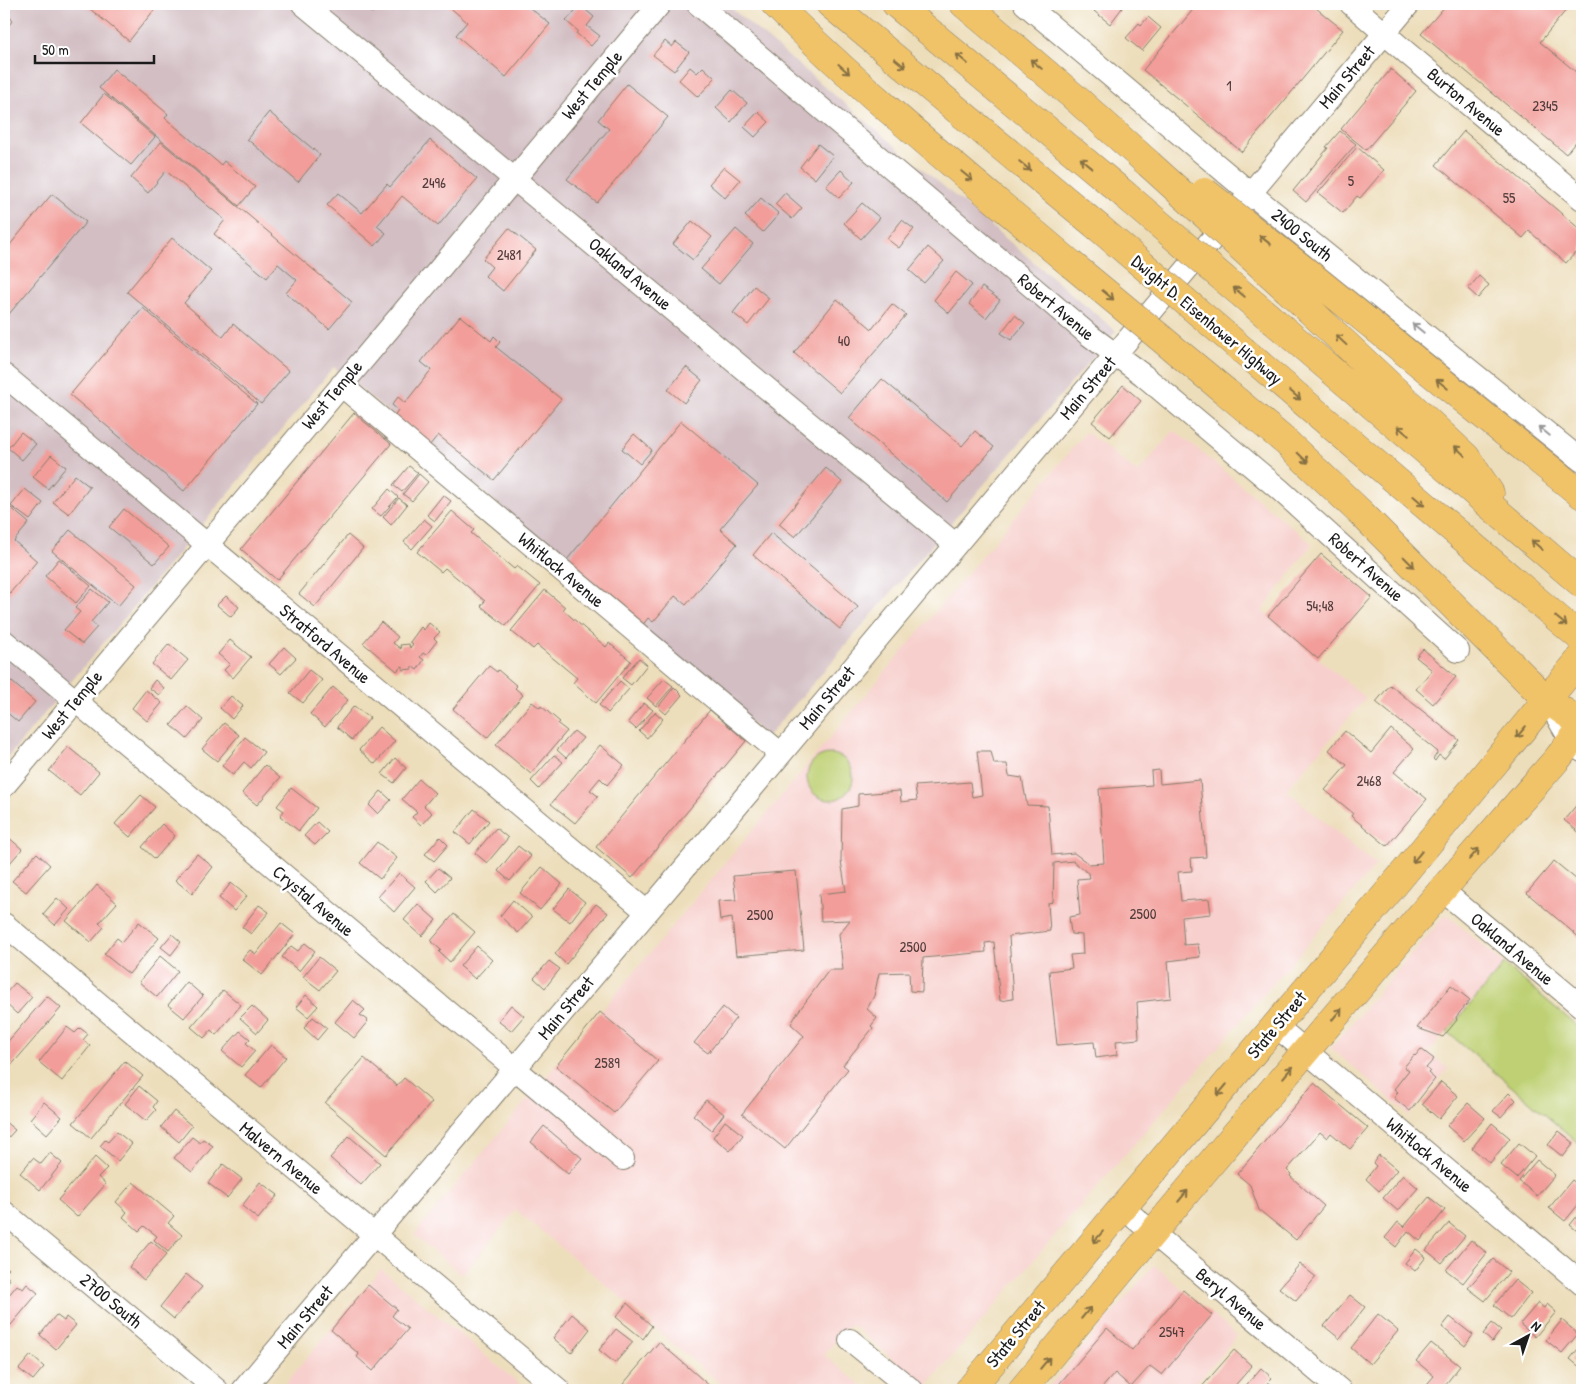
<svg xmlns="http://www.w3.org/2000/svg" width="1586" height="1394" viewBox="0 0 1586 1394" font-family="'Patrick Hand',sans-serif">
  <rect width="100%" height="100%" fill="#fff"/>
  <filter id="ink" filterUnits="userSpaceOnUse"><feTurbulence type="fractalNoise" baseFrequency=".02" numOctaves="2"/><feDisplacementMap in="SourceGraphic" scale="10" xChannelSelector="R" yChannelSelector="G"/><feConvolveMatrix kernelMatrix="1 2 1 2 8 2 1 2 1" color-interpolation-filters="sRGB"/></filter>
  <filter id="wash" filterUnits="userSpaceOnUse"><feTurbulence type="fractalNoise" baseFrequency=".0096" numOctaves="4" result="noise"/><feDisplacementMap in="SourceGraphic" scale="20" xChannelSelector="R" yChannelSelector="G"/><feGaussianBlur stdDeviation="1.12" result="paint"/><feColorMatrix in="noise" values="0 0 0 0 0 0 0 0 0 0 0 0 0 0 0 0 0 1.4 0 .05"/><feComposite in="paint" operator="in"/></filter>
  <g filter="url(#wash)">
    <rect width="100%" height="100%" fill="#eddebb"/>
    <path fill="#f7d0cd" d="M1174 430 1312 544 1262 611 1366 698 1286 790 1376 865 1037 1256 926 1387 854 1326 847 1327 824 1355 867 1390H728L652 1326 653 1324 516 1210 462 1275 414 1235 1086 432 1138 473Z
      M1446 914 1504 964 1429 1052 1448 1069 1409 1115 1331 1048Z
      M1154 1265 1237 1336 1190 1390H1046Z
      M381 1269 527 1390H280Z"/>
    <path fill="#d2bec3" d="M4 4H726L1116 331 767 737 566 561 334 367 4 762Z"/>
    <path fill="#bed073" stroke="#6d7648" d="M807 777a23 23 0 1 1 46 0a23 23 0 1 1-46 0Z
      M1504 964 1582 1030V1146L1447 1032Z"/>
    <g id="blocks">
      <path fill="#f29d99" d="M84 4H159L129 41Z
        M361 4H380L372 13Z
        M446 4H525L550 24 506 77 456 35 467 22Z
        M1100 4H1116L1122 8 1110 24 1094 11Z
        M1193 4H1311L1343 30 1242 152 1143 70 1196 6Z
        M1447 4H1571L1540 42 1582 77V134L1566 154 1421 34Z
        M580 5 594 17 587 26 600 36 591 46 576 33 578 31 566 21Z
        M4 13 13 20 4 31Z
        M1148 17 1161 28 1142 51 1126 38 1139 23 1141 25Z
        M665 41 672 47 676 42 689 52 674 71 653 55Z
        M690 67 697 73 703 67 715 78 698 97 679 80Z
        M114 69 168 114 165 118 221 165 224 161 255 187 239 206 99 88Z
        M1391 69 1416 91 1366 150 1341 129Z
        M627 84 668 117 597 203 567 179 609 129 598 120Z
        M732 90 747 103 731 122 716 108Z
        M104 94 155 137 131 165 81 123Z
        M269 112 320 155 298 182 247 139Z
        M758 112 769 122 755 137 744 127Z
        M1340 131 1356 144 1306 202 1293 191 1328 148 1326 147Z
        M1464 131 1582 231V259L1575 253 1566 263 1529 231 1523 238 1436 165Z
        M430 140 477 179 438 226 402 196 377 226 386 233 375 246 327 205 338 193 362 213 387 184 390 187Z
        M161 142 352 302 329 329 286 293 297 280 278 264 267 278 214 234 225 220 166 171 148 193 131 178Z
        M818 144 833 156 815 179 800 167Z
        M1357 147 1384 170 1360 198 1357 196 1343 213 1318 193Z
        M724 167 740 180 725 198 709 184Z
        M841 170 854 182 839 198 826 186Z
        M785 193 802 208 792 219 775 204Z
        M52 194 86 222 4 320V252Z
        M761 198 779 214 763 232 745 216Z
        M862 203 880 218 861 239 844 223Z
        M902 220 914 229 899 248 887 239Z
        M692 221 712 237 693 260 673 244Z
        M509 228 536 250 503 291 485 276 492 267 483 259Z
        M736 229 753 244 719 284 701 269Z
        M172 238 211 271 184 303 223 337 233 324 289 371 261 404 127 292Z
        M928 247 944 261 924 283 909 270Z
        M956 272 972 285 949 313 934 300Z
        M1479 276 1489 285 1478 298 1468 289Z
        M754 286 769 298 748 325 733 313Z
        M982 287 1000 300 986 318 969 304Z
        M837 299 872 329 892 304 906 315 840 393 794 353Z
        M143 308 257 404 184 491 70 395Z
        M1015 315 1025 323 1011 340 1001 333Z
        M460 316 491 341 494 336 500 342 496 347 561 399 494 480 438 435 429 446 393 417 398 410 392 405 398 397 405 403 431 370 421 362 446 331 447 332Z
        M686 367 702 380 684 403 668 390Z
        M882 379 962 446 975 431 994 447 947 502 849 418Z
        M1123 385 1141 401 1110 437 1092 422Z
        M354 413 391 444 277 580 241 549Z
        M681 421 758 485 720 529 737 544 686 605 675 596 653 622 648 618 642 626 566 561Z
        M21 432 36 444 22 460 8 448Z
        M634 434 652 450 640 464 622 449Z
        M51 455 66 467 48 489 33 477Z
        M409 466 418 473 402 492 393 485Z
        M826 468 842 482 795 537 779 524Z
        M419 474 428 482 412 501 403 494Z
        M75 475 90 487 69 514 53 502Z
        M25 489 43 503 30 520 11 506Z
        M389 489 398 497 381 516 372 509Z
        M443 495 451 501 435 521 427 515Z
        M399 498 407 505 391 525 383 517Z
        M4 502 29 523 14 541 37 561 4 600Z
        M124 509 169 547 154 564 109 527Z
        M452 511 474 530 471 533 514 569 517 566 540 585 506 626 481 606 485 601 445 568 441 572 417 552Z
        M424 519 432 526 412 549 404 542Z
        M70 530 136 585 118 606 52 551Z
        M771 533 858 607 840 629 753 555Z
        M348 535 363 548 315 607 299 594Z
        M1321 554 1372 597 1318 659 1268 616Z
        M59 559 91 586 76 603 45 576Z
        M92 589 108 602 91 622 97 627 82 644 64 630 80 612 75 608Z
        M545 590 565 607 563 610 606 647 609 643 631 661 596 703 573 683 577 678 537 645 533 649 511 631Z
        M226 596 239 607 231 617 217 605Z
        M381 622 398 637 393 643 401 649 400 645 409 644 410 648 413 644 410 642 421 627 424 630 429 623 440 632 434 638 437 641 426 655 423 653 420 657 424 660 417 670 412 666V669L403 670V666L401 667 397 671 363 643Z
        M230 640 251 657 233 678 224 670 230 664 218 654Z
        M169 644 188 660 171 680 152 664Z
        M284 647 296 658 281 674 269 664Z
        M1423 649 1456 677 1433 704 1416 689 1432 670 1416 657Z
        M639 658 647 665 631 685 622 678Z
        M489 666 497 672 498 670 517 686 515 688 523 695 487 738 453 709Z
        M309 670 322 680 303 703 290 693Z
        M4 675 35 702 18 722 4 710Z
        M664 679 673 686 656 706 647 698Z
        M155 680 164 688 159 695 149 688Z
        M620 681 629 689 608 713 599 705Z
        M1390 685 1459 740 1444 759 1439 755 1435 761 1433 759 1438 752 1376 702Z
        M333 687 348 700 325 727 310 714Z
        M674 687 682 695 666 714 658 707Z
        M146 690 162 703 147 721 132 708Z
        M231 696 243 706 232 719 220 708Z
        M532 702 540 708 541 706 560 722 558 724 567 731 531 774 496 745Z
        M644 703 653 710 636 729 628 722Z
        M187 706 203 720 187 739 171 725Z
        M354 706 370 718 352 740 337 727Z
        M710 710 746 741 632 878 596 847Z
        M655 712 663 719 647 738 639 731Z
        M224 723 239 735 217 761 202 749Z
        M379 727 395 741 375 764 359 750Z
        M1391 729 1414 749 1394 772 1427 799 1387 846 1351 816 1353 813 1325 790 1347 765 1329 750 1345 731 1371 753Z
        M574 731 583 738 566 758 557 750Z
        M245 737 264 752 251 768 244 762 233 775 222 766Z
        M600 745 624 765 607 785 600 778 590 790 598 796 575 823 551 804Z
        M68 747 99 772 80 795 49 771Z
        M977 751H991L994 764H1007L1009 776 1022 778 1027 805 1048 806 1052 855 1074 853 1089 864 1104 863 1099 789 1152 785 1151 771 1159 770 1160 784 1200 780 1206 857 1191 858 1192 871 1178 872 1181 901 1209 899 1211 914 1182 917 1184 945 1198 944 1200 957 1168 961 1171 998 1137 1002 1139 1039 1116 1041 1117 1055 1096 1058 1094 1042 1057 1045 1049 971 1072 968 1070 955 1083 954 1082 935 1071 934 1069 917 1080 915 1077 879 1090 878 1089 874 1073 861 1054 863 1053 902 1048 903 1050 931 1009 936 1013 999 1000 1001 994 942 985 943 986 952 923 958 922 992 910 991 909 972 879 973 874 996 867 1009 877 1018 871 1026 873 1028 843 1065 848 1069 785 1149 742 1114 804 1036 791 1024 798 1012 829 970H843L839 934 850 920 821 921 819 894 846 891 841 861 842 809 858 806V794L900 791 901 802 917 800 915 786 970 782 972 797 982 795Z
        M554 755 563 762 539 789 531 781Z
        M395 758 406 768 394 783 382 774Z
        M265 765 280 778 257 805 242 793Z
        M419 779 435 793 424 806 432 813 421 825 412 817 417 812 402 799Z
        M291 788 317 808 299 831 280 816 284 811 277 806Z
        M381 791 391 800 378 814 369 805Z
        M141 795 155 807 130 837 115 824Z
        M1580 801 1582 802V835L1564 820Z
        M474 809 489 821 470 844 455 832Z
        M317 822 328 832 315 845 304 836Z
        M162 824 175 836 155 859 142 847Z
        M496 828 508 838 487 863 475 853Z
        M7 836 22 849 4 870V840Z
        M440 837 448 845 434 861 425 854Z
        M377 842 397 858 380 879 360 863Z
        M518 846 531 856 510 881 498 871Z
        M37 853 50 865 26 892 12 881Z
        M197 854 213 867 192 894 175 880Z
        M1554 861 1582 884V940L1527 893Z
        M542 867 562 884 540 910 520 893Z
        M438 868 450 878 437 892 426 881Z
        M796 871 804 950 736 956 732 918 720 920 718 901 736 900 733 876Z
        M399 873 415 887 394 912 378 897Z
        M231 883 247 896 234 911 219 898Z
        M97 885 117 903 99 923 104 927 91 942 66 921Z
        M569 889 585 902 570 922 553 909Z
        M57 898 69 909 55 925 43 914Z
        M513 900 532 917 518 933 500 916Z
        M418 904 436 920 422 936 404 920Z
        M596 904 608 913 566 964 555 954Z
        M259 905 269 912 251 934 242 927Z
        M454 914 475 932 450 962 439 952 441 950 431 941Z
        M139 922 159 938 129 974 104 954 117 938 122 942Z
        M281 923 295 934 262 975 242 959 250 950 256 954Z
        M172 934 181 942 171 955 161 947Z
        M305 943 315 951 299 971 282 957 291 946 298 951Z
        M477 946 492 960 475 979 460 966Z
        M160 956 178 971 157 997 139 982Z
        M319 957 336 971 320 990 303 977Z
        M549 961 560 969 545 988 534 978Z
        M187 982 203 996 184 1018 168 1005Z
        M15 983 32 997 17 1014 4 1002V995Z
        M1451 985 1470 1000 1456 1017 1457 1020 1443 1037 1417 1028Z
        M223 990 241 1005 216 1035 211 1030 204 1038 191 1027Z
        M306 995 318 1006 308 1017 296 1007Z
        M47 996 61 1008 9 1068 4 1064V1046Z
        M353 1000 365 1010 360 1015 368 1021 354 1038 335 1022Z
        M511 1005 524 1016 511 1031 498 1021Z
        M252 1006 268 1020 257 1033 240 1018Z
        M723 1007 736 1018 708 1053 694 1043Z
        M600 1012 658 1061 614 1113 556 1066Z
        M313 1017 327 1028 317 1040 304 1028Z
        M67 1027 75 1033 80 1028 88 1034 83 1040 90 1046 62 1081 39 1062Z
        M240 1031 250 1039 246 1043 255 1051 241 1067 222 1051Z
        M271 1045 286 1057 261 1088 245 1075Z
        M1421 1049 1434 1059 1426 1068 1430 1071 1428 1073 1435 1079 1410 1111 1394 1098 1398 1092 1394 1089 1409 1070 1404 1067 1414 1055 1415 1056Z
        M364 1058 397 1086 404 1078 432 1102 386 1155 325 1103Z
        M125 1061 143 1076 91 1138 73 1123Z
        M1441 1082 1458 1096 1439 1119 1422 1104Z
        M1314 1083 1368 1128 1350 1149 1331 1133 1327 1138 1320 1132 1287 1170 1291 1174 1290 1176 1324 1206 1296 1240 1259 1210 1250 1185 1237 1174Z
        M139 1086 157 1101 153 1107 156 1110 146 1121 125 1104Z
        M1509 1093 1516 1100 1501 1117 1493 1111Z
        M706 1100 724 1114 712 1130 693 1115Z
        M44 1102 62 1117 47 1134 30 1119Z
        M1468 1103 1485 1118 1464 1141 1447 1126Z
        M174 1111 192 1126 179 1142 161 1127Z
        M4 1121 15 1130 6 1140 4 1138Z
        M725 1121 743 1135 730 1151 713 1137Z
        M1492 1123 1510 1138 1490 1163 1472 1148Z
        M544 1126 582 1158 568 1174 531 1142Z
        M1559 1131 1574 1143 1563 1157 1548 1145Z
        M117 1132 132 1144 118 1161 100 1146 105 1140 108 1142Z
        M349 1136 380 1163 361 1185 330 1158Z
        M192 1137 200 1143 203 1139 213 1146 192 1172 174 1158Z
        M1519 1143 1535 1156 1517 1178 1501 1165Z
        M50 1153 62 1163 40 1190 20 1173 33 1158 41 1164Z
        M1379 1155 1397 1170 1379 1191 1366 1179 1376 1166 1373 1163Z
        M95 1157 107 1168 98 1177 106 1184 77 1217 58 1200Z
        M1537 1160 1555 1175 1537 1196 1519 1181Z
        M223 1164 242 1179 227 1198 208 1183Z
        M1403 1175 1418 1188 1398 1211 1383 1198Z
        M1572 1180 1582 1188V1200L1565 1221 1549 1208Z
        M133 1182 174 1216 168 1223 182 1235 168 1252 154 1240 157 1236 144 1226 139 1231 123 1217 127 1212 116 1202Z
        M260 1182 278 1195 258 1219 242 1206Z
        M1429 1197 1445 1210 1420 1241 1408 1231 1396 1247 1385 1238 1398 1222 1404 1227Z
        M1582 1210V1235L1570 1225Z
        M1449 1223 1465 1236 1442 1263 1426 1250Z
        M1471 1240 1487 1253 1463 1283 1446 1270Z
        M151 1241 167 1254 144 1280 129 1267Z
        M1416 1249 1426 1257 1415 1271 1405 1263Z
        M1493 1259 1509 1272 1485 1301 1468 1288Z
        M1300 1264 1316 1277 1296 1301 1279 1288Z
        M4 1265 9 1269 4 1274 10 1279 4 1287Z
        M186 1274 202 1287 174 1319 160 1307Z
        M1515 1280 1531 1293 1511 1319 1494 1305Z
        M27 1284 38 1293 11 1325 4 1319V1301L17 1285 23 1289Z
        M368 1285 397 1309 392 1316 408 1329 373 1371 357 1357 359 1354 331 1330Z
        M1183 1290 1212 1315 1162 1375 1150 1366 1131 1387 1115 1373 1100 1390H1054L1107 1328 1132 1350Z
        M1350 1295 1365 1307 1340 1339 1324 1326Z
        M627 1303 652 1326 643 1339 616 1317Z
        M1538 1303 1544 1308 1547 1304 1556 1312 1535 1337 1520 1324Z
        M572 1314 590 1329 571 1353 553 1338Z
        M1378 1314 1398 1331 1370 1364 1351 1348Z
        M56 1315 64 1321 66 1317 76 1325 56 1349 40 1335Z
        M1450 1317 1473 1335 1465 1346 1442 1327Z
        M1562 1320 1578 1334 1562 1353 1546 1340Z
        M1492 1323 1501 1330 1492 1342 1483 1334Z
        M616 1329 633 1342 615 1363 599 1350Z
        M659 1342 711 1387 708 1390H618Z
        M1431 1343 1460 1366 1445 1385 1451 1390H1422L1434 1376 1416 1361Z
        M1582 1344V1369L1570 1359Z
        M1234 1350 1252 1366 1231 1390H1199Z
        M31 1355 44 1367 33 1380 19 1369Z
        M1261 1368 1272 1378 1268 1382 1278 1390H1242Z"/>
    </g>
  </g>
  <g filter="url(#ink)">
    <use href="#blocks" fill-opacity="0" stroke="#847d6c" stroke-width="1"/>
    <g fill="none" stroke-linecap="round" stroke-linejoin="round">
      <g stroke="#847d6c" stroke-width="24">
        <path id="minor" d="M303 4 956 545
          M698 4 1089 335 1143 375 1279 489 1458 651
          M1025 4 1250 193 1582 461
          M1351 4 1407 53 1582 199
          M4 375 647 912
          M341 385 781 754
          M4 641 623 1159
          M1548 701 1571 741 1582 751
          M4 786 442 266 660 4
          M1442 890 1582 1007
          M4 924 559 1390
          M1276 1026 1582 1284
          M1123 1208 1340 1390
          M4 1212 217 1390
          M850 1340 912 1390
          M243 1390 754 786 1409 4"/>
      </g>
      <g stroke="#847d6c" stroke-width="29">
        <path id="major" d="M969 1390 1389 891 1582 657
          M1022 1390 1210 1164 1442 890 1558 758 1582 727"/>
      </g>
      <g stroke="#847d6c" stroke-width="29">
        <path id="highway" d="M775 4C868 97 971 179 1071 264
          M830 4 1098 227
          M896 4 1124 194
          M964 4 1073 96 1149 164
          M1304 270 1582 495
          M1288 290 1466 457 1490 493
          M1276 323 1582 584
          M1245 352 1582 639
          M1226 392 1287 443 1362 514 1547 700 1582 724"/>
      </g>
      <use href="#minor" stroke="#fff" stroke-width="22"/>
      <use href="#major" stroke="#f1c369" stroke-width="28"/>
      <use href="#highway" stroke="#f1c369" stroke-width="28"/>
      <g stroke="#847d6c" stroke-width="29" stroke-linecap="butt">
        <path id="highway-bridge" d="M1149 164 1288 290
          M1205 192 1304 270
          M1124 194 1276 323
          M1098 227 1245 352
          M1071 264 1226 392"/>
      </g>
      <use href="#highway-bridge" stroke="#f1c369" stroke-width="28"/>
    </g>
    <defs><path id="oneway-shaft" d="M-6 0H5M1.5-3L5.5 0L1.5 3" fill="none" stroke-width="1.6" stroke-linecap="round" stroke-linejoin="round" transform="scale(1.25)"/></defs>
    <g stroke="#867042">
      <use href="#oneway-shaft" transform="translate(962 59) rotate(-140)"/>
      <use href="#oneway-shaft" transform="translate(900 63) rotate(40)"/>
      <use href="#oneway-shaft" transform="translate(1036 64) rotate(-140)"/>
      <use href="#oneway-shaft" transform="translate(844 69) rotate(42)"/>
      <use href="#oneway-shaft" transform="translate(1086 163) rotate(-140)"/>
      <use href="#oneway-shaft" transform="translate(1025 166) rotate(40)"/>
      <use href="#oneway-shaft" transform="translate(967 176) rotate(40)"/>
      <use href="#oneway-shaft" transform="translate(1265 240) rotate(-142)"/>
      <use href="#oneway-shaft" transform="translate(1239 292) rotate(-140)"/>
      <use href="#oneway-shaft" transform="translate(1108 295) rotate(40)"/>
      <use href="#oneway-shaft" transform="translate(1341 340) rotate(-137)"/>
      <use href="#oneway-shaft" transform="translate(1442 384) rotate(-141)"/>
      <use href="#oneway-shaft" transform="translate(1295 395) rotate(41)"/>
      <use href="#oneway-shaft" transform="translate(1403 431) rotate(-140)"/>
      <use href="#oneway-shaft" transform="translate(1460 451) rotate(-137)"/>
      <use href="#oneway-shaft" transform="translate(1303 458) rotate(44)"/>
      <use href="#oneway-shaft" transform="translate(1419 501) rotate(41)"/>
      <use href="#oneway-shaft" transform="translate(1537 545) rotate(-139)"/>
      <use href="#oneway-shaft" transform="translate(1409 562) rotate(45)"/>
      <use href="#oneway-shaft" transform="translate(1561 621) rotate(39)"/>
      <use href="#oneway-shaft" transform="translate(1521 732) rotate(130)"/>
      <use href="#oneway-shaft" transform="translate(1474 854) rotate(-49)"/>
      <use href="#oneway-shaft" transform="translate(1417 857) rotate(130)"/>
      <use href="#oneway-shaft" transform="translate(1337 1014) rotate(-50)"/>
      <use href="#oneway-shaft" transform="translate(1288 1072) rotate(-50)"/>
      <use href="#oneway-shaft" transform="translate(1222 1090) rotate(130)"/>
      <use href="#oneway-shaft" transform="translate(1183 1196) rotate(-50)"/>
      <use href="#oneway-shaft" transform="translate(1098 1237) rotate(131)"/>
      <use href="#oneway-shaft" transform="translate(1086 1313) rotate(-50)"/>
      <use href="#oneway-shaft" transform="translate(1045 1363) rotate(-50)"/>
    </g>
    <g stroke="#999">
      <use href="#oneway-shaft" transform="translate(1418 328) rotate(-141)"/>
      <use href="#oneway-shaft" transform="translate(1544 431) rotate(-141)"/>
    </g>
  </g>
  <g text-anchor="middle" stroke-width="5" stroke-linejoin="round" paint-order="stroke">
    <g font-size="15" fill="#523c3b">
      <text x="1229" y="91">1</text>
      <text x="1545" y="111">2345</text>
      <text x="1351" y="186">5</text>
      <text x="434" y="188">2496</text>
      <text x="1509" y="203">55</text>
      <text x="509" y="260">2481</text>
      <text x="844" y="346">40</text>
      <text x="1320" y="611">54;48</text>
      <text x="1369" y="786">2468</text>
      <text x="1143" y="919">2500</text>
      <text x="760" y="920">2500</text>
      <text x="913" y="952">2500</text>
      <text x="607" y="1068">2589</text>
      <text x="1172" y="1337">2547</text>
    </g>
    <g font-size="18" fill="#1c1c1c" stroke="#fff">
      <text transform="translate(1347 77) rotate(-50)" y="6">Main Street</text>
      <text transform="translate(592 85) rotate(-50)" y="6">West Temple</text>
      <text transform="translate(1466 102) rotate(40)" y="6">Burton Avenue</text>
      <text transform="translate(1302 235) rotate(39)" y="6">2400 South</text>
      <text transform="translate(630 274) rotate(40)" y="6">Oakland Avenue</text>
      <text transform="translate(1056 307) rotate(40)" y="6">Robert Avenue</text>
      <text transform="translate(1207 320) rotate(40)" y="6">Dwight D. Eisenhower Highway</text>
      <text transform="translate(1088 388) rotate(-50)" y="6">Main Street</text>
      <text transform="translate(332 395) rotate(-50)" y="6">West Temple</text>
      <text transform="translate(1366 567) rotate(42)" y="6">Robert Avenue</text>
      <text transform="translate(561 570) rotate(40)" y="6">Whitlock Avenue</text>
      <text transform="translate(325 644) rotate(40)" y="6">Stratford Avenue</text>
      <text transform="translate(827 698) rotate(-50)" y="6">Main Street</text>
      <text transform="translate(72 705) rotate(-50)" y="6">West Temple</text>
      <text transform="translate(313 901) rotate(40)" y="6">Crystal Avenue</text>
      <text transform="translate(1512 949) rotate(40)" y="6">Oakland Avenue</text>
      <text transform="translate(566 1008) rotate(-50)" y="6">Main Street</text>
      <text transform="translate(1277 1025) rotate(-50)" y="6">State Street</text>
      <text transform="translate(1429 1155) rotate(40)" y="6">Whitlock Avenue</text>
      <text transform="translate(281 1158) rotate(40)" y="6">Malvern Avenue</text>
      <text transform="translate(1231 1299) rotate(40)" y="6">Beryl Avenue</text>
      <text transform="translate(111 1301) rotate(40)" y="6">2700 South</text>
      <text transform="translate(305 1317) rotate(-50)" y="6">Main Street</text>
      <text transform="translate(1016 1334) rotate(-50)" y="6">State Street</text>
    </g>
  </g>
  <rect width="1586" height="1394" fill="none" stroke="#fff" stroke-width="20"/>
  <g transform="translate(1528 1336) rotate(40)" stroke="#ffffff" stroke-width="4" paint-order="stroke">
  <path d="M0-4L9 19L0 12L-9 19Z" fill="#1c1c1c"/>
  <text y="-8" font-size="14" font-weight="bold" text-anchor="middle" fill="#1c1c1c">N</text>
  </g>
  <path d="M35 55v8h119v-8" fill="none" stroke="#1c1c1c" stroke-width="2.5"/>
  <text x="42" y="55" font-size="15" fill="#1c1c1c" stroke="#ffffff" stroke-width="4" paint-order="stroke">50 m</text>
</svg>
